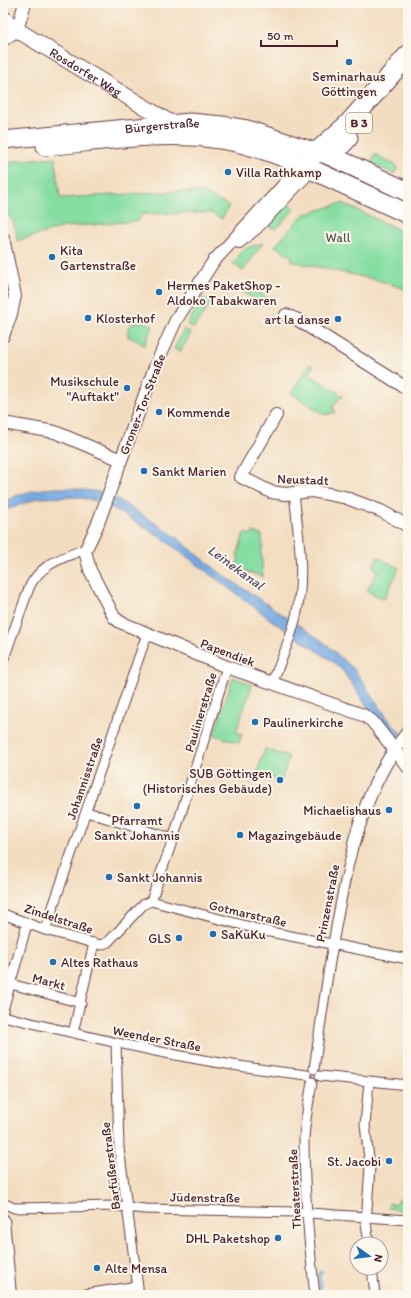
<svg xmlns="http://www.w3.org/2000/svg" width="411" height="1298" viewBox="0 0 411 1298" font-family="Itim,sans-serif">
  <rect width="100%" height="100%" fill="#fbf7ec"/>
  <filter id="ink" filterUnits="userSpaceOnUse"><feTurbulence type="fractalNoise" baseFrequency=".025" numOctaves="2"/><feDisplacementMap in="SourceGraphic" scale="8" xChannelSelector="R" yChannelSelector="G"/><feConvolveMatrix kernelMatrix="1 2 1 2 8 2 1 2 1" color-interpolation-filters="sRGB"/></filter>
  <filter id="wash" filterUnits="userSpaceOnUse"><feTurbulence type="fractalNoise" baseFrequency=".012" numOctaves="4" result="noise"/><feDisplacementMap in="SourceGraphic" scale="16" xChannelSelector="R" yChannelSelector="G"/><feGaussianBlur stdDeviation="0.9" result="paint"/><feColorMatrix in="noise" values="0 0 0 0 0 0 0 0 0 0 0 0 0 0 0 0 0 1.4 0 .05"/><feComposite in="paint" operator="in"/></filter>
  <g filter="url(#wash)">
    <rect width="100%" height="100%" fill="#f3ddc0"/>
    <path fill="#86dea3" stroke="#687e67" d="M375 154 398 167 394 174 371 163Z
      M55 157 60 198 182 191 203 193 229 206 222 219 212 213H199L142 214 138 221 64 227 17 241 16 230 12 220 5 211 3 200V172L12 161Z
      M287 202 294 209 276 229 265 225Z
      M342 203 408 234V290L381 281 291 261 292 257 275 246 303 215Z
      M263 243 243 271 233 263 239 257 238 255 247 248Z
      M245 284 266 297 262 303 241 291Z
      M203 298 211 303 194 328 187 324Z
      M135 322H146L153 326 144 346 136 339 128 337V327Z
      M184 329 191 333 180 352 174 349Z
      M310 364 314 366 309 374 343 396 342 398 340 397 333 407 335 412 325 415 291 393Z
      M253 532 262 535 263 548 261 549 263 577 235 568 239 557 237 556 244 533 251 535Z
      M378 557 399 568 384 599 367 591 378 570 373 567Z
      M233 677 252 685 236 732 242 734 239 743 214 735Z
      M265 749 289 757 281 781 257 773Z
      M408 1179V1211L388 1208 389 1203 394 1204 403 1197V1183Z"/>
    <path fill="#74a9e1" stroke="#5f6486" d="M69 488 100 492 117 499 172 534 223 575 321 640 354 669 388 719 408 741V755L369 709 343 671 332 661 274 622 159 536 114 509 97 501 76 497 38 498 3 511V502C24 491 45 487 69 488Z"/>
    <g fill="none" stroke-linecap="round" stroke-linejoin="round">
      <path stroke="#74a9e1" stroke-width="3" d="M321 1295 319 1273 322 1272"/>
    </g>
  </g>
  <g filter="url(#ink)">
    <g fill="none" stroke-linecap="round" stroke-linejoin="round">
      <g stroke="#633c41" stroke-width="11">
        <path id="pedestrian" d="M3 661 29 588C40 564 62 558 85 549
          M272 684C282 657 296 628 299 599 304 564 297 527 294 492
          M87 812 173 839
          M151 901 173 839 227 667
          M3 914 45 930 101 945 108 942 144 904 151 901 265 931 408 959
          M45 930 147 634
          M11 984 81 1003
          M3 1010 27 924
          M3 1016C104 1041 204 1064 307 1075
          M73 1033 94 943
          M116 1043 119 1148 139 1295
          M314 1069C325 994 335 917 354 843
          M320 1076 408 1085
          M312 1082C309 1101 305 1120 304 1139 304 1191 309 1244 315 1295
          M3 1203 14 1208 117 1206 145 1209 295 1212 408 1220
          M369 1244 366 1223 370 1167 365 1125 369 1082
          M372 1268 375 1295
          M79 1295 138 1286"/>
      </g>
      <g stroke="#633c41" stroke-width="14">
        <path id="minor" d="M3 40 17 30 25 3
          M302 165 213 262 176 320 155 367 97 526 85 551 90 570 114 617 120 622 227 667 363 715 372 721 408 767
          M3 238 15 296 11 314 3 336
          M239 242 256 228 312 169
          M286 315 298 320 408 389
          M276 415 241 477 271 492 285 494 312 491 344 497 381 511 408 526
          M3 423 55 432 121 460
          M354 843C365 803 381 764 408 732
          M3 1220 10 1295"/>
      </g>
      <g stroke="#633c41" stroke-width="17">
        <g id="tertiary">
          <path id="s1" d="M3 18 17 30 171 123"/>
        </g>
      </g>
      <g stroke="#633c41" stroke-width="19">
        <g id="secondary">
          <path id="s2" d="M3 140 190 122 222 125 247 129 329 156"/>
          <path d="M45 147C100 142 157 132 212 139 243 142 273 154 302 165"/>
        </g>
      </g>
      <g stroke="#633c41" stroke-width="21">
        <path id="primary" d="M408 55 349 123 302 165 408 214
          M348 138 331 156 408 192"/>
      </g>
      <use href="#pedestrian" stroke="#fff" stroke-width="9"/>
      <use href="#minor" stroke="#fff" stroke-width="12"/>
      <use href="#tertiary" stroke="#fff" stroke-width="15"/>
      <use href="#secondary" stroke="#fff" stroke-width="17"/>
      <use href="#primary" stroke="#fff" stroke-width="19"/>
    </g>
  </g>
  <g fill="#1f6fb2" stroke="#fbf7ec" stroke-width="1.5">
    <circle cx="349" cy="62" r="4"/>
    <circle cx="228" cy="172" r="4"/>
    <circle cx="52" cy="257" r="4"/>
    <circle cx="159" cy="292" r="4"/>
    <circle cx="88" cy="318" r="4"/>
    <circle cx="338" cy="319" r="4"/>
    <circle cx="127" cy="388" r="4"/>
    <circle cx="159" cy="412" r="4"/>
    <circle cx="144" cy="471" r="4"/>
    <circle cx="255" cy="722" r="4"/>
    <circle cx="280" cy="780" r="4"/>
    <circle cx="137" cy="806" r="4"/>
    <circle cx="389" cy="810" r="4"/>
    <circle cx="240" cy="835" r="4"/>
    <circle cx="109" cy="877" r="4"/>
    <circle cx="213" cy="934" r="4"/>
    <circle cx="179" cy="938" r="4"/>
    <circle cx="53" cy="962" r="4"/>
    <circle cx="389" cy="1161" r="4"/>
    <circle cx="278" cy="1238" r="4"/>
    <circle cx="97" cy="1268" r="4"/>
  </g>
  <g text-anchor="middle" stroke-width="4" stroke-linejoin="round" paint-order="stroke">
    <rect fill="#fbf7ec" stroke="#7f6065" stroke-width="1" x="346" y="113" width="26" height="20" rx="3"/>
    <g font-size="12" font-weight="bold" fill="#4a1f2b">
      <text x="359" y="127">B 3</text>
    </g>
    <g font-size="13" fill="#4a1f2b" stroke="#fbf7ec">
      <text dy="5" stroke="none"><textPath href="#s1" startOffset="99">Rosdorfer Weg</textPath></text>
      <text dy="5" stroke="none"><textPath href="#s2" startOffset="160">Bürgerstraße</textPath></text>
      <text transform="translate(142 404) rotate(-69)" y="5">Groner-Tor-Straße</text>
      <text transform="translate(303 479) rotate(2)" y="5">Neustadt</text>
      <text transform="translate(228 652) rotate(21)" y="5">Papendiek</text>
      <text transform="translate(200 712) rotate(-73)" y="5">Paulinerstraße</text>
      <text transform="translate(84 778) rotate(-71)" y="5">Johannisstraße</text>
      <text transform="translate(327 903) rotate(-79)" y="5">Prinzenstraße</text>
      <text transform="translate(248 913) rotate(13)" y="5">Gotmarstraße</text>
      <text transform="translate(59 918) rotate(18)" y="5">Zindelstraße</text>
      <text transform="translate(49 981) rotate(15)" y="5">Markt</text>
      <text transform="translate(157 1038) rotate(11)" y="5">Weender Straße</text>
      <text transform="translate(110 1166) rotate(-97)" y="5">Barfüßerstraße</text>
      <text transform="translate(294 1189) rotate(-93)" y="5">Theaterstraße</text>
      <text transform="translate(205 1197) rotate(1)" y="5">Jüdenstraße</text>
    </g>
    <g font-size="13" fill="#4a1f2b" stroke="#fbf7ec" text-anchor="start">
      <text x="349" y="81" text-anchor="middle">Seminarhaus<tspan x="349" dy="15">Göttingen</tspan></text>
      <text x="236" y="177">Villa Rathkamp</text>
      <text x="60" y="255">Kita<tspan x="60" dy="15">Gartenstraße</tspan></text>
      <text x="167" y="290">Hermes PaketShop -<tspan x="167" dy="15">Aldoko Tabakwaren</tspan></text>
      <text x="96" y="323">Klosterhof</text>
      <text x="330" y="324" text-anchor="end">art la danse</text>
      <text x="119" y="386" text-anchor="end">Musikschule<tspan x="119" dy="15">"Auftakt"</tspan></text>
      <text x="167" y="417">Kommende</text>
      <text x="152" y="476">Sankt Marien</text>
      <text x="263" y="727">Paulinerkirche</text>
      <text x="272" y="778" text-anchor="end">SUB Göttingen<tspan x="272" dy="15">(Historisches Gebäude)</tspan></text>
      <text x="381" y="815" text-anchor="end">Michaelishaus</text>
      <text x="137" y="825" text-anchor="middle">Pfarramt<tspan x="137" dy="15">Sankt Johannis</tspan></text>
      <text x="248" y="840">Magazingebäude</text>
      <text x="117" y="882">Sankt Johannis</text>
      <text x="221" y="939">SaKuKu</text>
      <text x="171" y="943" text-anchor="end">GLS</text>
      <text x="61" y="967">Altes Rathaus</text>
      <text x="381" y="1166" text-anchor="end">St. Jacobi</text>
      <text x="270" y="1243" text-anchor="end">DHL Paketshop</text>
      <text x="105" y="1273">Alte Mensa</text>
    </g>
    <g font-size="13" fill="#5c584f" stroke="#fbf7ec">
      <text x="338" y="242">Wall</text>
    </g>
    <g font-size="14" font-style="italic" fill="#594f6b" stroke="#fbf7ec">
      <text transform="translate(236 567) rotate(36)" y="5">Leinekanal</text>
    </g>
  </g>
  <rect width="411" height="1298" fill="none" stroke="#fbf7ec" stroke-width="16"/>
  <g transform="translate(369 1256) rotate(104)"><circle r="19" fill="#fbf7ec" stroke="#b4a19f"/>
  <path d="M0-3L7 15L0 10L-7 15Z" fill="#1f6fb2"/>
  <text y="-6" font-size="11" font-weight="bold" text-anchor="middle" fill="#4a1f2b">N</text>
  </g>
  <path d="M261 40v6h76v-6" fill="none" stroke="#4a1f2b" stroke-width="2"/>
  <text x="267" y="40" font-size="12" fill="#4a1f2b" stroke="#fbf7ec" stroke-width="3" paint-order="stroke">50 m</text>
</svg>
